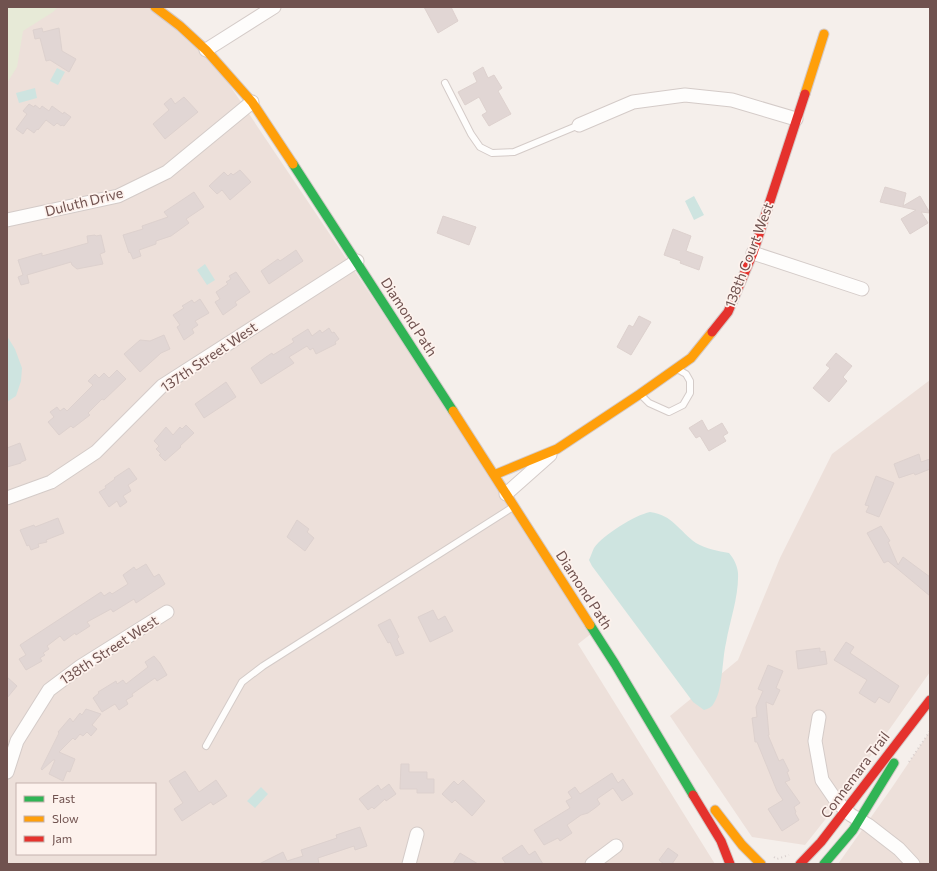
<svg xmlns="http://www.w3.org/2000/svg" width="937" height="871" viewBox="0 0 937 871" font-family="Commissioner,sans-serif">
  <rect width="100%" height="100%" fill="#f5efeb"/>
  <path fill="#ede0da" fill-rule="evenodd" d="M7 7H155L206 50 596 630 578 644 715 864H7ZM17 784H155V854H17Z
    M930 380V672L828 816 805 845 752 837 670 716 738 660 780 558 832 454Z
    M930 731V864H838L893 786Z"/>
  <path fill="#e7ead7" d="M7 7H58L53 12 23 31 17 67 7 83Z"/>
  <path fill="#cee4e0" d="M57 68 65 72 58 85 50 81Z
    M35 88 37 98 19 103 16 93Z
    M694 196 704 215 694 220 685 201Z
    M205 264 215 280 207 285 197 270Z
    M7 336 15 349 22 368 21 381 16 396 7 402Z
    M650 512C673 515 679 531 696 543 706 549 718 551 729 553 734 559 737 565 738 573 739 596 730 620 726 643 722 659 723 690 714 703 712 707 708 709 704 710L693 702 592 566 589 560C591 556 592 552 594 548 603 535 635 515 650 512Z
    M261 787 268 794 255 808 247 801Z"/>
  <path fill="#e1d6d4" stroke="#ddd1ce" d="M424 7H451L458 21 438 33Z
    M42 28 43 32 59 28 62 51 76 59 69 72 50 60 46 61 40 38 35 39 33 30Z
    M483 67 488 78 494 75 502 88 498 91 511 114 489 126 482 115 487 112 479 97 465 105 458 92 477 82 473 73Z
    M184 97 198 112 165 139 153 124 169 110 164 104 171 98 175 104Z
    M29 104 34 107 35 105 40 109 42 106 49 111 52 106 63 114 64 112 71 117 64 126 62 125 61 126 57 123 54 126 46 120 38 130 37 129 34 133 27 128 23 134 16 129 27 114 23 111Z
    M240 170 251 182 230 200 222 190 217 194 209 186 224 172 228 176 231 173 233 175Z
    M885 187 906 193 903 206 920 196 930 213 921 212 928 223 910 234 901 219 916 210 880 202Z
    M194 192 204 207 186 219 189 223 171 236 156 241V244L139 250 141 256 133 259 130 252 129 253 123 235 143 229 142 226 168 217 164 212Z
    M443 216 476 227 469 245 437 233Z
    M673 229 691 236 686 251 703 257 699 270 680 263 681 261 664 255Z
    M95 235 96 236 101 235 105 252 100 254 103 264 77 269 72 265 71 262 27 275 29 283 21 285 18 277 23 275 18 260 42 253V256L88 243 87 236Z
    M296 250 303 261 269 284 261 271 278 259 280 261Z
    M236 272 250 292 235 302 237 305 223 315 215 302 220 299 216 292 228 284 226 282 231 279 229 276Z
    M200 299 209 313 195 321 198 325 192 329 194 333 184 340 177 327 180 325 173 315 184 308 182 306 192 300 194 303Z
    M639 316 651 322 631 355 617 347 629 325 633 327Z
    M329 328 332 333 334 332 339 339 335 342 336 344 316 354 313 348 310 350 307 346 289 357 294 363 261 384 251 368 266 357 272 353 273 355 294 342 292 339 308 329 312 336 320 330 322 333Z
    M164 335 170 349 161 353 140 372 124 354 140 340 150 341Z
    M836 353 852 366 843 377 847 381 829 402 813 388 830 368 826 365Z
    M117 370 126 379 104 400 102 399 88 413 90 415 73 428 71 426 59 435 48 422 54 417 50 412 57 407 60 411 64 408 67 411 93 385 88 381 95 374 99 378 104 373 109 378Z
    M226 382 236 397 204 418 195 404Z
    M702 420 708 431 722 423 728 433 723 436 726 441 709 451 700 436 696 438 689 428Z
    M186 425 194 433 180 446 181 447 165 461 159 455 161 454 156 449 159 446 154 441 166 427 173 435 180 427 182 429Z
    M20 443 26 460 21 462V463L7 467V448Z
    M919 454 921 462 930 459V469L915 475 914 473 899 478 894 464Z
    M129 468 137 479 128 485 131 491 123 496 127 502 120 507 117 501 109 507 99 492 106 488 105 486 115 479 114 478Z
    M876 476 894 483 879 517 866 512 869 506 865 505Z
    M58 518 64 533 46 540 47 542 38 544 39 547 31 550 29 545 27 546 20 530 34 525 35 527Z
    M297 520 309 529 307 532 314 538 305 551 287 537Z
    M881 526 890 541 888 542 898 565 903 557 930 577V596L888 561 884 563 867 533Z
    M146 564 154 577 159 574 165 584 136 603 134 599 113 612 111 609 87 622 90 626 76 635 75 633 64 641 60 636 47 646 49 649 43 653 45 655 40 658 42 661 26 670 19 659 26 655 20 645 101 592 104 596 110 592 112 594 128 584 123 575 134 567 136 570Z
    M433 610 438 620 445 616 453 631 430 642 418 617Z
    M390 619 399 637 397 639 404 653 396 656 390 642 388 643 378 625Z
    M846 642 854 647 850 653 899 686 889 703 879 697 875 703 859 693 867 680 834 660Z
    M820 648V652L825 651 827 664 798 669 796 651Z
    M154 656 160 663 167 675 157 681 155 678 132 694 133 696 126 700 128 704 119 710 115 704 102 712 93 698 99 693 98 692 116 681 117 684 123 680 126 684 148 667 145 662Z
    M768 665 783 671 776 688 780 690 773 705 766 702 769 735H768L779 761 783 759 789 771 787 772 790 780 785 782 800 803 794 807 796 812 795 813 799 820 782 831 768 809 783 800 777 791 757 742H755L752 718 757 717 756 707 763 691 758 689Z
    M7 677 17 686 7 698Z
    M86 709 101 714 92 725 97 729 91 736 87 732 83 736 80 734 75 740 73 738 59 752 75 759 70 772 67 771 63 781 49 774 55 760H53L42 770 41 769 59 733 58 732 70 718 73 722 80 713 82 715Z
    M401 764H409V772H427V779H434V793H417V789H400Z
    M185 771 199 792 216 780 227 796 213 805 211 802 182 821 174 809 183 803 169 781Z
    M612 773 618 783 623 779 633 794 622 801 613 788 597 799 600 804 595 808 588 813 581 815 567 825 572 833 560 841 558 838 544 845 534 830 570 808 566 801 572 798 568 792 575 787 580 794Z
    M463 780 485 801 472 816 455 800 452 803 442 794 454 781 458 785Z
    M389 784 396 794 386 801 385 799 374 809 372 807 368 810 359 799 378 785 381 790Z
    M360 827 367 846 355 850 354 846 318 858 319 864H259L283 852 287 861 303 856 301 850 337 838 336 835Z
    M522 845 529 855 535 851 543 864H506L502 858Z
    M668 848 678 855 672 864H664L659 860Z
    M460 853 478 864H453Z"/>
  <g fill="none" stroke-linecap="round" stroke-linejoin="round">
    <g stroke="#d4cbc8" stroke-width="8">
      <path id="lane" d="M445 83 471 134 480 147 492 153 514 152 579 125
        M641 395 649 403 669 412 683 405 690 393V381L686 374 677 369
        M206 746 242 682 263 666 513 507"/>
    </g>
    <g stroke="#d4cbc8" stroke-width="15">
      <path id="street" d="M206 50 274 7
        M579 125 633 102 685 95 732 100 796 119
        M7 220 118 196 167 172 252 102
        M753 253 862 289
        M506 494 550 455
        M7 498 51 482 96 452 162 386 357 261
        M819 717 815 741 822 780 835 799 845 810 851 815 868 825 899 849 913 864
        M7 772 17 741 49 690 81 666 167 612
        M409 864 417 834
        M592 864 616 846"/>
    </g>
    <g stroke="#d4cac8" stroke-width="11">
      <path id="fast" d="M293 164 453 411
        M590 625 615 664 693 795
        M824 864 853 830 894 763"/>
    </g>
    <g stroke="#d4cac8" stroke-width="11">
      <path id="slow" d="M155 7 180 26 206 50 252 102 293 164
        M805 94 824 34
        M453 411 590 625
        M494 475 557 449 640 394 691 358 712 332
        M715 810 742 845 761 864"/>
    </g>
    <g stroke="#d4cac8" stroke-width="11">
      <path id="jam" d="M712 332 728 312 753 253 805 94
        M693 795 721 841 730 864
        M800 864 821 842 930 700"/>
    </g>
    <path stroke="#d8cfce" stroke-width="2" stroke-dasharray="1 3" stroke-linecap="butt" d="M909 762 930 731
      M774 857 777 859 789 855"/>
    <use href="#lane" stroke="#fefdfc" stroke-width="6"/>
    <use href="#street" stroke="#fefdfc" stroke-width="13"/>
    <use href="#fast" stroke="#30b455" stroke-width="9"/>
    <use href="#slow" stroke="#ff9f0a" stroke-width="9"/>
    <use href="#jam" stroke="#e5322d" stroke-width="9"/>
  </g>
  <g text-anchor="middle" stroke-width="3.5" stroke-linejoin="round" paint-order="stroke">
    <g font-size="14" fill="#70524f" stroke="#fdf2ed">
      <text transform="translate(84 202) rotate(-14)" y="5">Duluth Drive</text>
      <text transform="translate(749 255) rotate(-69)" y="5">138th Court West</text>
      <text transform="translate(409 317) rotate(57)" y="5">Diamond Path</text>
      <text transform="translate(209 357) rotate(-34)" y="5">137th Street West</text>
      <text transform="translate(584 590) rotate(57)" y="5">Diamond Path</text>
      <text transform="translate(109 650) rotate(-33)" y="5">138th Street West</text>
      <text transform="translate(855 775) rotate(-53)" y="5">Connemara Trail</text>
    </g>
  </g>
  <rect width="937" height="871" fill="none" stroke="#70524f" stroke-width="16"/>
  <rect x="16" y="783" width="140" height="72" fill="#fdf2ed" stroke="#c5b2ae"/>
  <rect x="24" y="796" width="20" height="6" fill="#30b455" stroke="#c5b2ae"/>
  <text x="52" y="803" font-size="12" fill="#70524f">Fast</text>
  <rect x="24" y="816" width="20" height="6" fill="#ff9f0a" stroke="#c5b2ae"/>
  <text x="52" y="823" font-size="12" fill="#70524f">Slow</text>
  <rect x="24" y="836" width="20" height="6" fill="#e5322d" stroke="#c5b2ae"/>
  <text x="52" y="843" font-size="12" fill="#70524f">Jam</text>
</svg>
